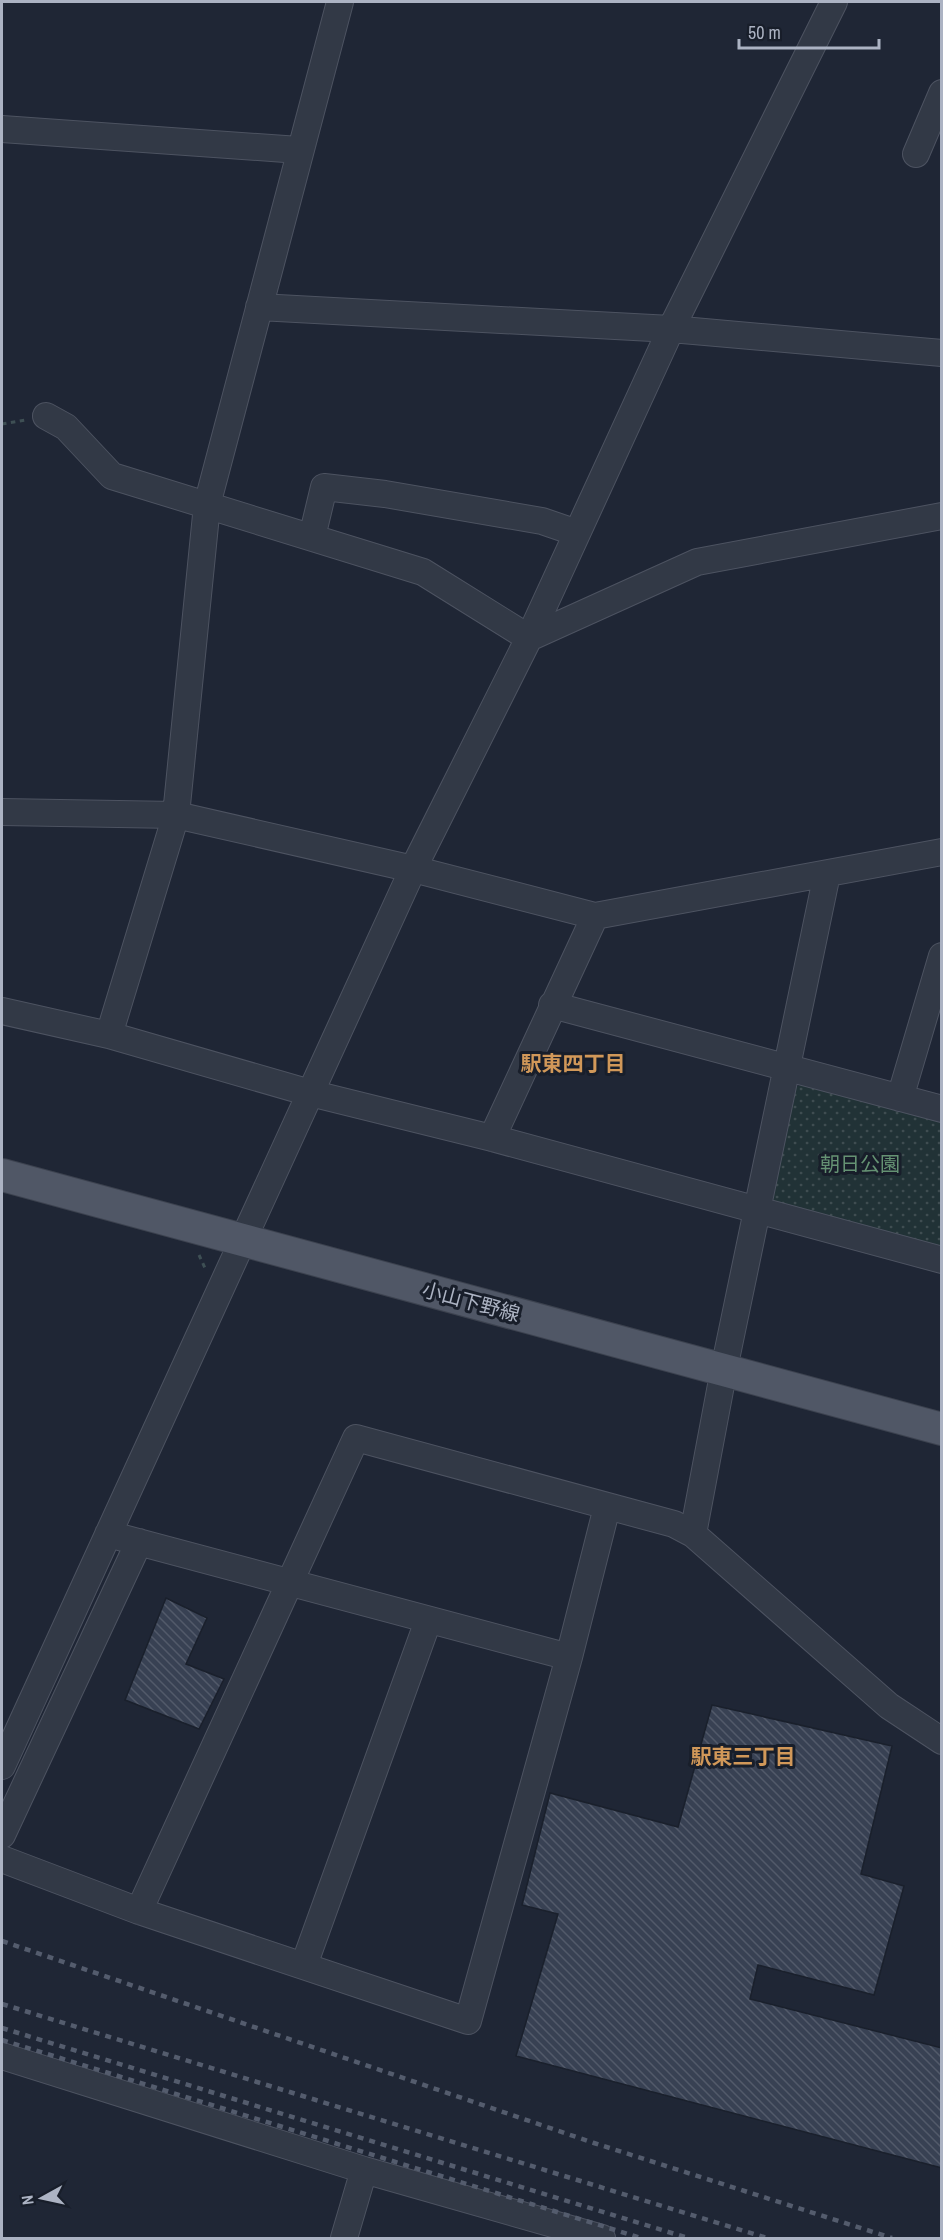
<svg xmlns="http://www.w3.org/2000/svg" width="943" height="2240" viewBox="0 0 943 2240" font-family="'Archivo Narrow','Noto Sans JP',sans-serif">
  <defs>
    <pattern id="park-dots" width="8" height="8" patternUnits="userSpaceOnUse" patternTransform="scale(1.5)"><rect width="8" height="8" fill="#213236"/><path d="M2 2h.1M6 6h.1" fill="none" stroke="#3f4d51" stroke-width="1.8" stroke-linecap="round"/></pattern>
    <pattern id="building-back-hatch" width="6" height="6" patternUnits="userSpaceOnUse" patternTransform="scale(1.5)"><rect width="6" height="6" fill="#384153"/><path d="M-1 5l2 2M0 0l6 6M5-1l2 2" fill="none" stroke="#525a6a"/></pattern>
  </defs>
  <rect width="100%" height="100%" fill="#1f2635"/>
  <path fill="url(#park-dots)" d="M806 1083 941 1119V1253L776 1207 770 1194 793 1088Z"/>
  <path fill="url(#building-back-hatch)" stroke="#1a202c" stroke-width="1.5" d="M166 1598 207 1618 186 1664 224 1679 199 1729 125 1700Z
    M712 1705 892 1746 861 1874 904 1886 874 1995 758 1965 750 1999 942 2048V2168L516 2056 558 1914 522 1905 550 1793 678 1827Z"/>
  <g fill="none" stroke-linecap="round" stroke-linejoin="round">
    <g stroke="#4d5361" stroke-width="28">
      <path id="minor" d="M2 129 299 150
        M916 154 942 93
        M259 307 671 329 942 353
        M46 416 66 427 112 476 423 572 529 638 697 562 942 516
        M312 537 324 487 385 494 542 521 577 533
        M2 812 176 815 413 869 595 916 942 852
        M552 1005 942 1109
        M2 1011 109 1035 310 1093 492 1138 942 1260
        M109 1035 176 815 207 505 340 2
        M900 1098 942 956
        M492 1138 595 916
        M108 1534 569 1657
        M693 1534 724 1369 827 874
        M2 1766 413 869 529 638 671 329 834 2
        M2 1835 139 1542
        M2 1859 139 1911 468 2021 569 1657 607 1507
        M139 1911 356 1438 674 1524 693 1534 889 1706 942 1741
        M304 1965 428 1621
        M2 2056 364 2170 602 2238
        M344 2238 364 2170"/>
    </g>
    <g stroke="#3c424f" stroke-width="34">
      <path id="major" d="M2 1175 942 1429"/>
    </g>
    <path stroke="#3e4f54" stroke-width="3" stroke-dasharray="4.5 4.5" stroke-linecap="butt" d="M2 424 26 420
      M199 1255 205 1268"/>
    <use href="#minor" stroke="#323946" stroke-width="26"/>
    <use href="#major" stroke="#505766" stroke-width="32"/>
    <path stroke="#545c6d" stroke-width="4.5" stroke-dasharray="6 6" stroke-linecap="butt" d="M2 1941 594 2143 892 2238
      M2 2004 767 2238
      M2 2028 688 2238
      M2 2040 641 2238"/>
  </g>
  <g text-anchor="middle" stroke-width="6" stroke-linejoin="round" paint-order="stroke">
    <g font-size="20" fill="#659273" stroke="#181e2a">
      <text x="860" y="1171">朝日公園</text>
    </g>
    <g font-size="20" fill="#acb3c3" stroke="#181e2a">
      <text transform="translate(471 1302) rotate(15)" y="7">小山下野線</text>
    </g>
    <g font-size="21" font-weight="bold" fill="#d19859" stroke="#181e2a">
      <text x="573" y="1071">駅東四丁目</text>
      <text x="743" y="1764">駅東三丁目</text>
    </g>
  </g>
  <rect width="943" height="2240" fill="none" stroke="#acb3c3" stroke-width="6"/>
  <g transform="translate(42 2198) rotate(262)" stroke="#181e2a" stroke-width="4.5" paint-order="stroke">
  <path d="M0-4.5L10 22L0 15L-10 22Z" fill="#acb3c3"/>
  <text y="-9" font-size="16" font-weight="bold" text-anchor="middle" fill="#acb3c3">N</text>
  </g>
  <path d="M739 39v9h140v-9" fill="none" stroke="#acb3c3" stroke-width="3"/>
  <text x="748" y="39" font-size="18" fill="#acb3c3" stroke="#181e2a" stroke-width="4.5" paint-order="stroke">50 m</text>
</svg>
